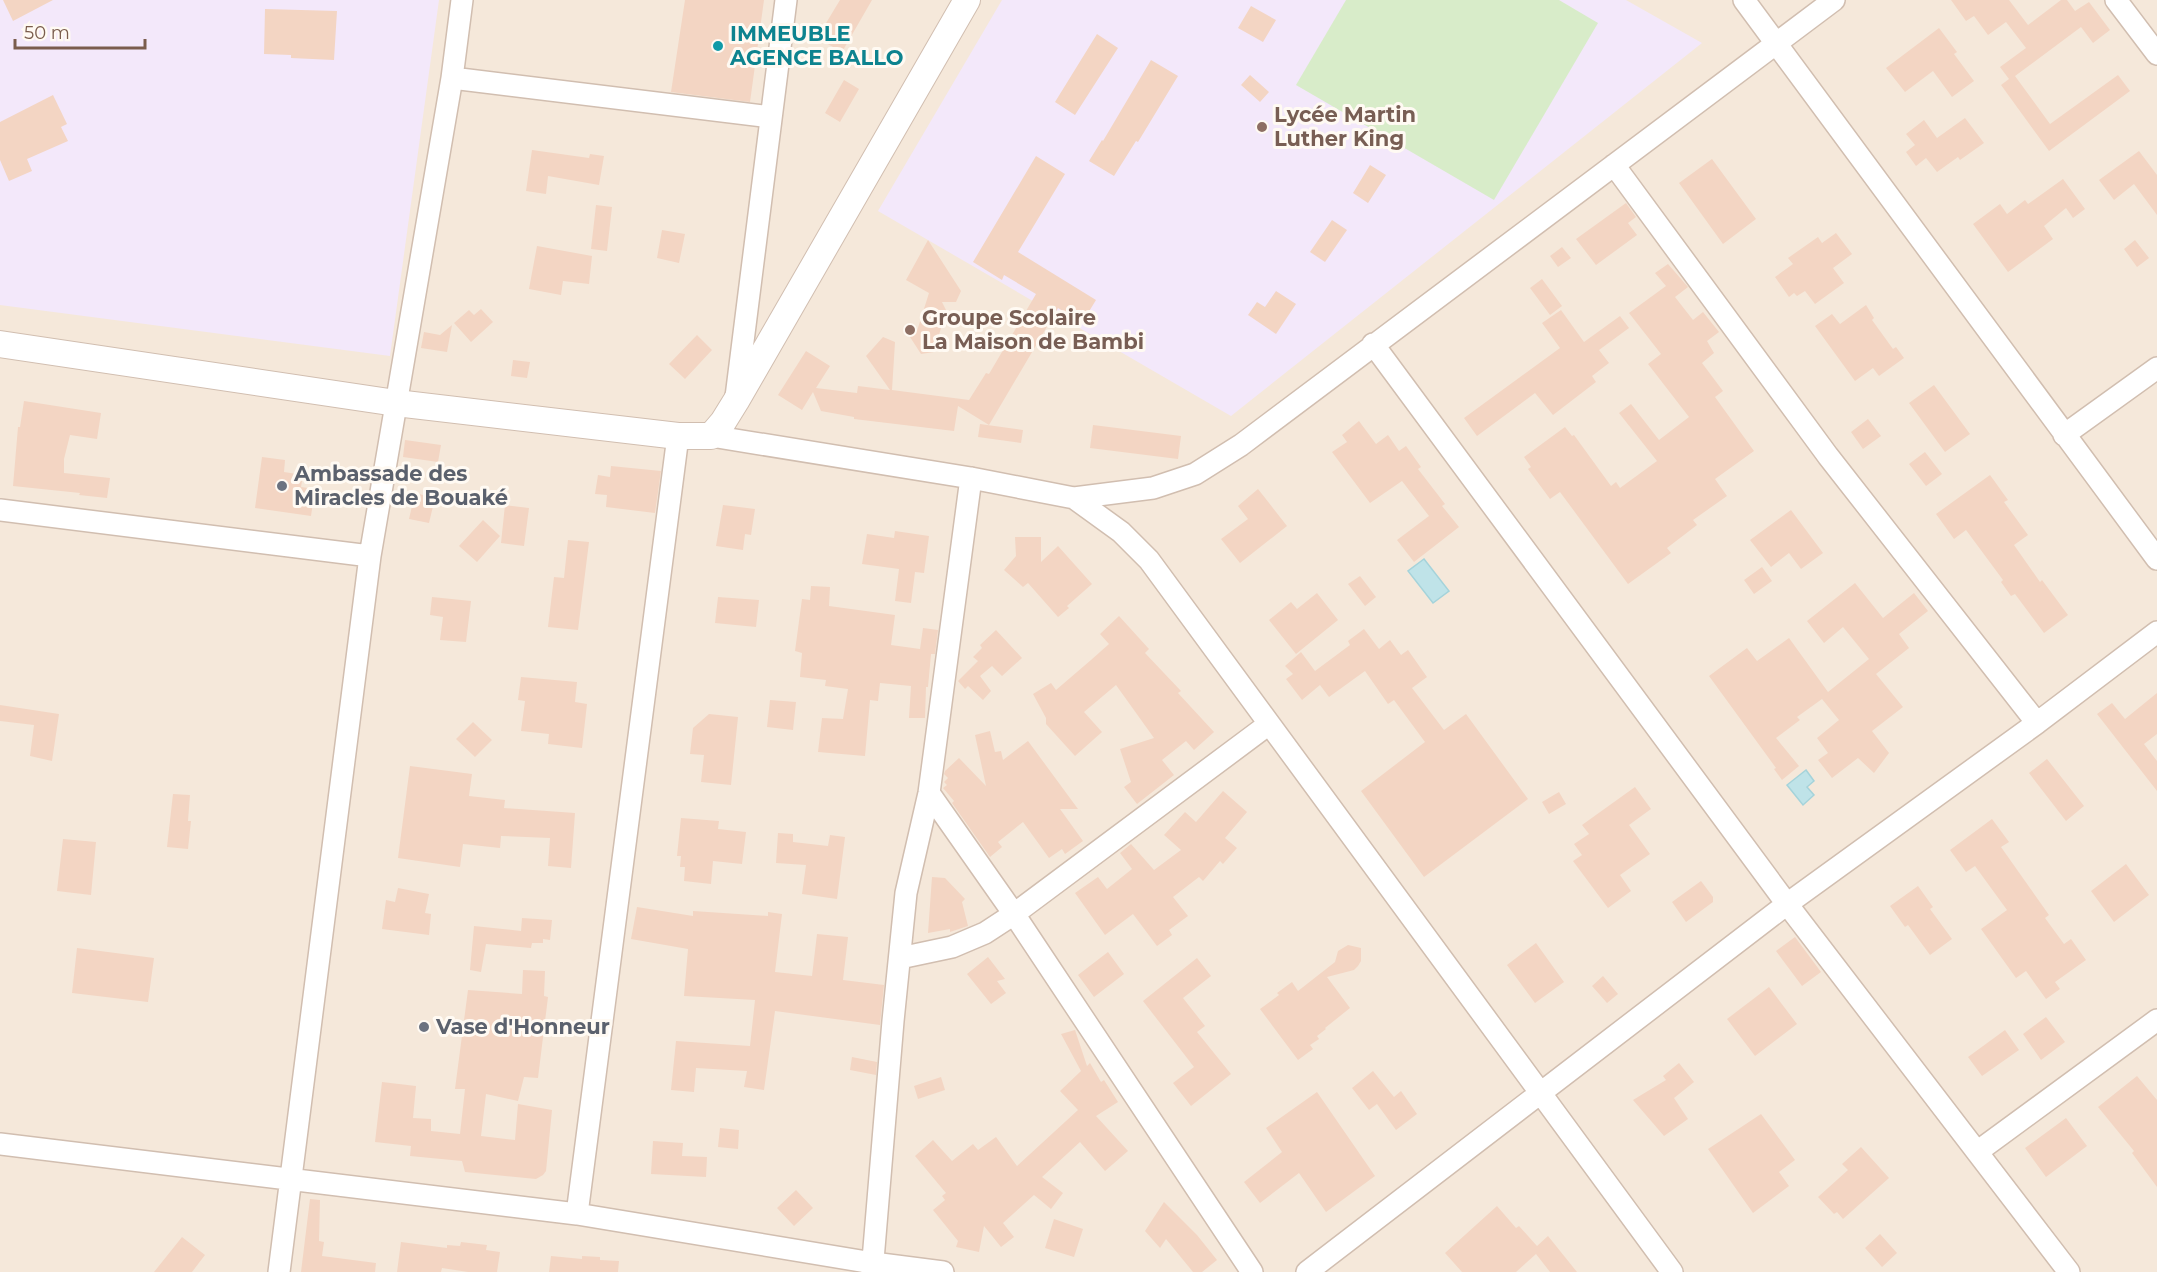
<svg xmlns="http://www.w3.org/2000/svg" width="2157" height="1272" viewBox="0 0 2157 1272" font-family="Montserrat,sans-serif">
  <rect width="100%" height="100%" fill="#fdf6ec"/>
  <path fill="#f5e8da" d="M0 0H2157V1272H0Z"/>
  <path fill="#f3e8fa" d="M0 0H439L390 356 0 305Z
    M1002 0H1626L1702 43 1231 416 878 211Z"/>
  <path fill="#d8ecc9" d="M1346 0H1559L1598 23 1494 200 1296 85Z"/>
  <path fill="#bfe3e8" stroke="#a5d3da" stroke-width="1.5" d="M1424 559 1449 591 1433 603 1408 571Z
    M1806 770 1814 781 1807 787 1814 795 1803 805 1787 785Z"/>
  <path fill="#f3d5c3" d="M3 0H53L13 21Z
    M685 0H764L750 102 671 92Z
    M840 0H872L842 52 817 38Z
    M1951 0H2009L2028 25 2061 0H2067L2075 11 2089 2 2110 30 2093 43 2081 27 2015 76 2050 124 2118 75 2130 91 2049 151 2001 85 2009 79 2000 67 2026 48 2006 22 1988 35 1974 16 1966 21Z
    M1251 6 1276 20 1263 42 1238 28Z
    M265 9 337 11 334 60 291 58V55L264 54Z
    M1939 28 1957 52 1954 54 1974 81 1952 97 1933 71 1905 92 1886 68Z
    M1097 34 1118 48 1075 115 1055 102Z
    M1151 60 1178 76 1138 142 1136 141 1114 176 1089 161 1102 140 1103 141Z
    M1250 75 1269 92 1260 102 1241 85Z
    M844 80 859 89 840 122 825 113Z
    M53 95 67 124 61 127 68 141 27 159 32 171 9 181 0 160V122Z
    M1965 118 1984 143 1960 160 1958 157 1937 172 1926 158 1916 166 1906 152 1915 145 1906 134 1924 120 1937 138Z
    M532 150 589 158 590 154 604 156 599 185 548 176 546 194 526 191Z
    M2139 151 2157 175V215L2134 184 2114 200 2099 180Z
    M1036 156 1065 174 1018 252 1096 300 1082 323 1058 308 989 425 958 406 954 431 854 419V417L821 411 813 392 802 410 778 395 806 351 830 366 816 388 857 393 858 386 890 390 866 356 883 337 895 342 892 390 969 400 986 373 989 374 1036 294 1004 275 1002 280 973 262Z
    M1712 159 1756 219 1723 244 1679 183Z
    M1370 165 1386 175 1368 203 1353 193Z
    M2063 179 2085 209 2073 218 2066 208 2044 226 2053 239 2008 272 1973 224 2000 204 2007 214 2025 200 2028 204Z
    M1626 203 1636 217 1628 223 1637 235 1596 265 1576 239Z
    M596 205 612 207 607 251 591 249Z
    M1332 220 1347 230 1325 262 1310 252Z
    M662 230 685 234 679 263 657 258Z
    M1836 233 1852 254 1833 268 1844 283 1815 304 1805 291 1797 296 1794 293 1789 297 1775 277 1793 264 1788 258 1818 237 1822 243Z
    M928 240 961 291 956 302H942L951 320 941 328 934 352 921 354 910 337 917 331 929 293 906 280Z
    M2135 240 2149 258 2137 267 2124 249Z
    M537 246 592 256 589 284 563 281 561 295 529 289Z
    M1562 247 1571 258 1558 267 1550 256Z
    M1668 264 1688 287 1675 297 1693 320 1703 312 1719 332 1707 341 1714 353 1702 363 1723 391 1715 397 1754 451 1715 479 1727 496 1693 520 1697 525 1667 548 1671 553 1628 584 1560 492 1550 499 1528 469 1531 467 1524 457 1565 427 1572 436 1574 435 1611 486 1616 482 1620 488 1657 461 1619 413 1631 404 1659 440 1689 417 1648 364 1661 354 1629 313 1666 286 1655 273Z
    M1542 279 1562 306 1550 315 1530 288Z
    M1276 291 1296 304 1276 334 1248 315 1257 302 1265 307Z
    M1866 305 1874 318 1872 320 1893 349 1896 347 1904 358 1879 376 1873 368 1855 381 1815 326 1832 314 1840 324Z
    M481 309 493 322 471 342 454 323 469 310 474 315Z
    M1561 310 1584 342 1620 316 1629 328 1599 350 1609 363 1592 376 1596 382 1553 415 1535 393 1477 436 1464 418 1560 348 1542 323Z
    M452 325 447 352 421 348 424 332 440 335Z
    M697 335 712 350 685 379 669 364Z
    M513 360 530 362 527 378 511 376Z
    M1934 385 1970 434 1945 452 1909 403Z
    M24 401 101 413 97 439 70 435 64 459V473L110 478 107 498 79 495 80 493 13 486 18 427H20Z
    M1868 419 1881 436 1863 449 1851 432Z
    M1359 421 1376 444 1388 435 1399 451 1406 446 1421 467 1418 469 1445 504 1442 506 1459 527 1414 562 1397 540 1429 516 1402 481 1370 503 1332 452 1347 442 1342 435Z
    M980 424 1023 430 1021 443 978 437Z
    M1093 425 1181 436 1178 459 1090 448Z
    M405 440 441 445 438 462 403 457Z
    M1925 452 1942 474 1926 486 1909 464Z
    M262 457 285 460 284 472 303 475 301 487 315 489 311 516 255 508Z
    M611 466 661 471 655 513 606 507 607 495 595 494 598 475 610 477Z
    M1990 475 2008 500 2004 502 2028 535 2014 545 2040 582 2042 580 2068 615 2044 633 2015 594 2011 596 2001 582 2003 580 1966 530 1954 539 1936 514Z
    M1258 489 1287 526 1240 563 1221 539 1248 519 1238 506Z
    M415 493 435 498 429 523 409 519Z
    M505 505 529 508 524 546 501 543Z
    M723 505 755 509 751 535 745 534 743 550 716 546Z
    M1791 510 1823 553 1801 569 1789 553 1771 567 1750 540Z
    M483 520 500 536 477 562 459 546Z
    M895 531 929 536 924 573 915 572 911 603 895 601 899 569 862 564 867 534 894 538Z
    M1015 537H1041V562L1058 546 1092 584 1067 606 1069 608 1058 617 1028 583 1023 587 1004 570 1016 556Z
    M568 540 589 542 578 630 548 627 554 577 564 578Z
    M1762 567 1772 581 1754 594 1744 580Z
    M1360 576 1376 597 1365 606 1348 584Z
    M1855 583 1883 618 1914 593 1928 611 1899 634 1909 648 1876 674 1903 707 1872 731 1889 753 1874 773 1858 758 1832 778 1818 760 1828 753 1817 738 1839 720 1822 699 1797 717 1800 720 1776 738 1799 766 1782 780 1774 769 1776 768 1709 676 1747 648 1757 661 1789 638 1828 692 1869 659 1843 627 1824 643 1807 621Z
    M811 586 830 587 829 606 895 615 891 645 920 649 923 628 938 630 935 654H931L928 687H926L925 718H909L911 686 880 683 878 701 870 700 865 756 818 752 822 718 843 719 848 689 825 686 826 680 800 677 802 653 795 651 802 599 810 600Z
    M1317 593 1338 620 1296 654 1269 620 1291 602 1297 609Z
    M432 597 471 601 466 642 440 640 443 617 430 615Z
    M718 597 759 600 756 627 715 623Z
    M1119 616 1149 649 1145 653 1181 691 1178 693 1214 732 1194 750 1186 741 1162 760 1174 775 1137 804 1124 787 1131 782 1120 749 1154 738 1116 685 1084 712 1102 732 1075 756 1046 724V718L1033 694 1051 683 1056 690 1091 660 1109 644 1100 634Z
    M1364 629 1379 649 1390 640 1401 655 1408 650 1427 677 1412 688 1444 730 1466 714 1528 799 1424 877 1361 791 1425 742 1394 700 1388 704 1365 671 1329 697 1320 685 1302 700 1286 679 1293 674 1285 666 1301 652 1315 671 1350 645 1348 641Z
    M996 630 1022 658 1002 676 992 666 980 676 991 691 983 700 968 686 965 689 958 681 978 661 973 657 982 648 980 645Z
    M521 677 577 682 575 702 587 704 582 748 548 744 549 734 521 731 525 701 518 700Z
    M2157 693V734L2144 744 2157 761V791L2097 714 2112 703 2125 719Z
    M770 700 796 702 793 730 767 727Z
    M0 705 59 714 52 761 30 756 34 725 0 721Z
    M709 714 738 717 731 785 701 782 704 755 690 754 693 728Z
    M473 722 492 740 475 757 456 739Z
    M990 731 995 752 1001 751 1003 760 1028 741 1078 809H1060L1083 841 1065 854 1062 849 1049 858 1023 822 998 842 1002 847 990 857 952 803 954 801 943 788 947 785 944 782 948 778 944 774 945 771 959 758 986 786 975 735Z
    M2047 759 2084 806 2066 821 2029 773Z
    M410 766 472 774 469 796 505 800 504 808 575 813 571 868 548 866 550 838 501 836 500 848 463 844 460 867 398 858Z
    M1635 787 1651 809 1629 825 1650 854 1620 875 1631 891 1608 908 1573 861 1582 855 1574 844 1589 834 1582 825Z
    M1223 791 1247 812 1225 838 1237 848 1223 864 1220 861 1203 881 1199 877 1173 897 1188 916 1169 930 1172 935 1157 946 1133 914 1105 935 1075 893 1098 877 1107 889 1132 869 1120 853 1131 844 1154 870 1181 850 1164 835 1185 812 1196 822Z
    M1559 792 1566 804 1549 814 1542 802Z
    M173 794 190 795 188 821H191L188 849 167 847Z
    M681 818 719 821 718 829 746 832 742 864 713 861 711 884 684 881 685 867H680L681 856H677Z
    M1992 819 2009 842 2001 847 2049 915 2045 918 2064 944 2071 939 2086 960 2055 982 2060 989 2046 999 2026 971 2016 978 1981 929 2007 910 1975 866 1966 872 1950 850Z
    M778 833 793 834V842L828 846 830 835 845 837 837 899 802 894 806 865 776 863Z
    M63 839 96 842 91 895 57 891Z
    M2126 864 2149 895 2114 922 2091 891Z
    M932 877 945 878 965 899 962 902 968 926 950 932V929L928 933Z
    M1701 881 1713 897V902L1686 922 1672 902Z
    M1918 886 1933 907 1930 909 1952 939 1930 955 1908 925 1905 927 1890 906Z
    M398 888 429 894 425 913 431 914 429 935 382 929 386 900 395 902Z
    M637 907 693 916V911L768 916V912L782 914 775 972 812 976 817 934 848 937 843 980 884 985 880 1025 775 1011 764 1090 744 1087 747 1071 696 1068 694 1092 671 1090 676 1041 750 1046 755 1000 684 996 688 949 631 939Z
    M522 918 552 920 550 940 543 939V943H532L531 948 486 944 481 972 470 970 474 926 521 931Z
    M1795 937 1821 972 1802 986 1776 951Z
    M1536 943 1564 982 1535 1003 1507 965Z
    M1348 945 1361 948V961L1358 966 1354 970 1327 977 1350 1008 1325 1028 1326 1029 1317 1036 1319 1039 1310 1045 1313 1049 1298 1060 1260 1009 1279 995 1277 993 1292 982 1298 991 1335 962 1338 951Z
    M77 948 154 958 148 1002 72 993Z
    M1108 952 1124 974 1094 997 1078 975Z
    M988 957 1005 979 997 981 1006 993 991 1004 967 974Z
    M1197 958 1211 976 1183 998 1205 1026 1197 1032 1231 1074 1191 1106 1173 1083 1194 1067 1143 1001Z
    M523 970 545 971 544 996 548 997 538 1078 524 1077 518 1101 486 1094 481 1136 515 1140 518 1104 552 1110 546 1171 543 1175 536 1179 465 1172 462 1161 410 1156 411 1146 375 1142 382 1082 416 1086 413 1118 431 1119V1131L460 1134 465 1089H455L468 990 522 994Z
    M1603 976 1618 994 1607 1003 1592 986Z
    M1769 987 1797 1024 1755 1056 1727 1019Z
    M2046 1017 2065 1042 2041 1060 2023 1034Z
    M1075 1030 1087 1066 1090 1063 1101 1082 1104 1080 1118 1102 1096 1116 1128 1151 1105 1171 1080 1142 1042 1177 1063 1193 1051 1209 1034 1195 1003 1223 1014 1237 1001 1247 984 1226 979 1252 956 1247 958 1241 933 1210 945 1200 942 1196 946 1193 915 1156 933 1140 952 1161 973 1144 978 1150 996 1137 1017 1166 1078 1110 1060 1091 1081 1071 1061 1034Z
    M2005 1030 2019 1050 1982 1076 1968 1057Z
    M852 1057 877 1062 876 1075 850 1070Z
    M1679 1063 1694 1082 1674 1098 1688 1119 1664 1136 1633 1100 1666 1080 1663 1076Z
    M1373 1071 1394 1097 1401 1091 1417 1114 1396 1130 1377 1104 1369 1110 1352 1088Z
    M2137 1076 2157 1100V1187L2132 1153 2134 1151 2098 1107Z
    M941 1077 945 1090 918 1099 914 1086Z
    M1317 1092 1375 1176 1326 1212 1299 1173 1260 1203 1244 1182 1282 1152 1266 1128Z
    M1761 1114 1795 1160 1779 1172 1789 1186 1753 1213 1708 1149Z
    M2066 1118 2087 1146 2046 1177 2025 1148Z
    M720 1128 739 1130 738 1149 718 1147Z
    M653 1141 683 1143 682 1156 707 1157 706 1177 651 1174Z
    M1861 1147 1889 1178 1843 1219 1837 1212 1834 1214 1818 1197 1848 1170 1842 1164Z
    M796 1190 813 1208 794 1226 777 1208Z
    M310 1199 320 1200 319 1241 324 1242 322 1256 376 1263 375 1272H301Z
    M1164 1202 1197 1235 1217 1260 1202 1272H1193L1166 1239 1160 1248 1145 1231Z
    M1497 1206 1516 1228 1519 1226 1537 1246 1548 1236 1577 1272H1550L1536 1254 1516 1272H1462L1445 1253Z
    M1054 1219 1083 1229 1074 1257 1045 1248Z
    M1880 1234 1897 1253 1882 1267 1865 1248Z
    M182 1237 205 1255 192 1272H154Z
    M401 1242 447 1248V1245L460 1246 461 1242 487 1245 486 1250 500 1252 497 1272H468L442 1268 441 1272H397Z
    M551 1256 582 1259V1256L600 1257V1260L619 1261 618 1272H549Z"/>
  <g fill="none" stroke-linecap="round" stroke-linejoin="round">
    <g stroke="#d1beb0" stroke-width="24">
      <path id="minor" d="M1744 0 2157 559
        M2116 0 2157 54
        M452 78 771 117
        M1614 165 1828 456 2037 723
        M1373 344 1787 904 2069 1272
        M736 397 786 0
        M2064 435 2157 368
        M711 436 971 478 1074 498 1153 488 1195 474 1241 445 1834 0
        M1074 498 1121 532 1149 560 1672 1272
        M0 510 370 556
        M900 958 952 947 985 933 1014 914 929 793
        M0 1144 577 1214 873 1263 943 1272
        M1977 1152 2157 1020
        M577 1214 678 436
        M279 1272 370 556 452 78 462 0
        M872 1272 893 1021 906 893 929 793 971 478
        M1252 1272 1014 914 1269 724
        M1307 1272 1787 904 2037 723 2157 632"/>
    </g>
    <g stroke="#d1beb0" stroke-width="28">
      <path id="tertiary" d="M0 344 396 403 678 436H711L723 422 736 401 967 0"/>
    </g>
    <use href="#minor" stroke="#fff" stroke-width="21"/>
    <use href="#tertiary" stroke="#fff" stroke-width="26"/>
  </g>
  <circle fill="#0f9aa8" stroke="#fffaf3" stroke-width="2" cx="718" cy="46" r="6"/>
  <g fill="#8d6e63" stroke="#fffaf3" stroke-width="2">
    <circle cx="1262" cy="127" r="6"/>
    <circle cx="910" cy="330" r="6"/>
  </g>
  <g fill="#6b7280" stroke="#fffaf3" stroke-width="2">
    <circle cx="282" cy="486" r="6"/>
    <circle cx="424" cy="1027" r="6"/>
  </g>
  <g text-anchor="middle" stroke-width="6" stroke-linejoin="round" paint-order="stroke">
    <g font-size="21" font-weight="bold" fill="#0d838f" stroke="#fffaf3" text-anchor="start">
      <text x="730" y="41">IMMEUBLE<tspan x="730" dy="24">AGENCE BALLO</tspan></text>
    </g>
    <g font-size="21" font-weight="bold" fill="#785e54" stroke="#fffaf3" text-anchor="start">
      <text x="1274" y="122">Lycée Martin<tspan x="1274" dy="24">Luther King</tspan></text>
      <text x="922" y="325">Groupe Scolaire<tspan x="922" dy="24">La Maison de Bambi</tspan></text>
    </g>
    <g font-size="21" font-weight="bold" fill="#5b616d" stroke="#fffaf3" text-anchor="start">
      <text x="294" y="481">Ambassade des<tspan x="294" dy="24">Miracles de Bouaké</tspan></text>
      <text x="436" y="1034">Vase d'Honneur</text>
    </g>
  </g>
  <path d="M15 39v9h130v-9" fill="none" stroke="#7a5c4d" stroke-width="3"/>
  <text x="24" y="39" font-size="18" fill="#7a5c4d" stroke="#fffaf3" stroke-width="4.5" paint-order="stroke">50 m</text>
</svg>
